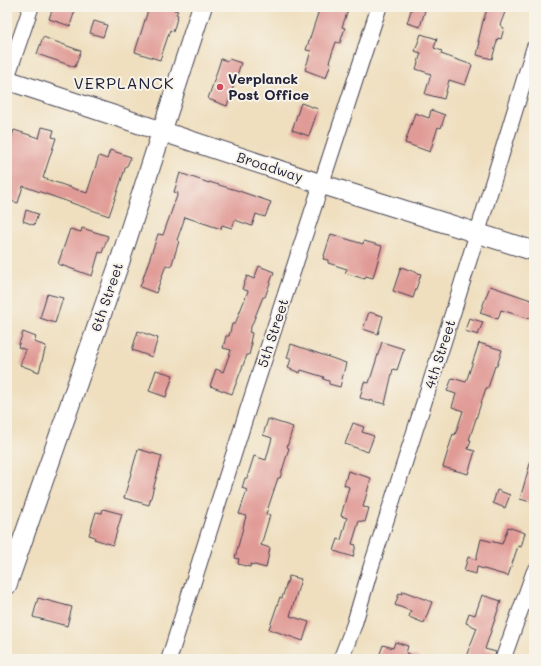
<svg xmlns="http://www.w3.org/2000/svg" width="541" height="666" viewBox="0 0 541 666" font-family="Mali,sans-serif">
  <rect width="100%" height="100%" fill="#f7f3e8"/>
  <filter id="ink" filterUnits="userSpaceOnUse"><feTurbulence type="fractalNoise" baseFrequency=".025" numOctaves="2"/><feDisplacementMap in="SourceGraphic" scale="8" xChannelSelector="R" yChannelSelector="G"/><feConvolveMatrix kernelMatrix="1 2 1 2 8 2 1 2 1" color-interpolation-filters="sRGB"/></filter>
  <filter id="wash" filterUnits="userSpaceOnUse"><feTurbulence type="fractalNoise" baseFrequency=".012" numOctaves="4" result="noise"/><feDisplacementMap in="SourceGraphic" scale="16" xChannelSelector="R" yChannelSelector="G"/><feGaussianBlur stdDeviation="0.9" result="paint"/><feColorMatrix in="noise" values="0 0 0 0 0 0 0 0 0 0 0 0 0 0 0 0 0 1.4 0 .05"/><feComposite in="paint" operator="in"/></filter>
  <g filter="url(#wash)">
    <rect width="100%" height="100%" fill="#efdfbf"/>
    <g id="blocks">
      <path fill="#e19b97" d="M53 7H76L70 26 49 19Z
        M149 7H175L174 10 178 11 176 14 178 15 173 32 170 30 160 60 135 52Z
        M320 7H349L342 27 345 28 340 43 336 42 329 62 331 63 326 78 305 70 311 51 306 50Z
        M412 7H426L420 27 407 23Z
        M488 7H507L500 25 504 28 501 39 498 38 492 59 477 55 480 42H478L483 21Z
        M94 21 107 25 103 37 90 33Z
        M421 34 437 39 434 48 442 51 441 54 472 65 465 85 449 80 444 99 425 94 431 74 416 69 421 53 415 51Z
        M43 37 81 51 75 67 37 54Z
        M221 59 228 61 229 59 241 63 227 106 208 99Z
        M301 103 318 109 309 136 292 130Z
        M431 110 445 115 441 128 438 127 430 152 405 143 415 113 429 118Z
        M42 127 54 130 52 137 56 138 43 178 87 193 99 156 107 159 110 150 131 157 127 166H126L109 216 23 186 18 203 7 200V152L14 130 39 138Z
        M180 173 209 183V182L236 190 271 202 265 217 256 214 252 226 235 220 232 228 222 225 221 229 185 217 177 240 179 241 171 267 166 265 156 293 140 287 158 234 163 235 178 193 174 192Z
        M26 210 38 214 34 225 23 221Z
        M82 228 108 236 102 253 99 252 92 276 58 264 70 229 81 232Z
        M331 234 363 244 364 241 382 246 373 278 366 276 365 279 345 273 347 269 328 263V260L323 259Z
        M259 266 274 272 265 297H263L249 332 252 333 250 343H252L249 355H247L232 394 210 386 216 369 223 372 231 350 223 348 226 336H229L232 324H235L248 291 242 289 247 276 254 279Z
        M401 267 421 274 413 298 393 291Z
        M490 286 534 301V320L501 310 498 319 480 313Z
        M47 294 63 298 55 323 40 318Z
        M369 312 383 316 378 334 363 329Z
        M469 318 483 322 478 335 465 331Z
        M138 331 158 338 152 357 132 350Z
        M23 332 36 337 34 342 46 346 39 372 20 365 26 350 18 347Z
        M382 342 404 349 397 370 393 369 385 404 360 398 364 382 369 383Z
        M479 343 502 350 497 366H495L488 388H486L469 440H471L468 449 475 451 468 474 443 467 453 434 455 435 463 411 452 407 456 394 447 391 452 378 466 382Z
        M291 344 346 363 340 387 329 384V381L323 379 324 377 301 370 300 373 288 368 291 359 287 358Z
        M156 370 173 375 166 397 149 391Z
        M268 419 293 427 287 447 289 448 280 478H278L266 514 270 515 261 545 270 548 266 568 251 564 250 567 238 564 239 559 235 558 246 516 239 514 247 490 242 488 245 478H247L254 456 266 460 272 438 263 435Z
        M353 423 364 427 362 432 374 436 368 452 345 444Z
        M138 449 162 456 149 505 124 498Z
        M531 460 534 461V503L520 499Z
        M348 471 371 478 363 507 369 508 365 522 359 521 352 544 356 545 353 557 334 551 338 539 341 540 347 518 341 516 349 487 344 485Z
        M497 490 510 495 505 508 493 503Z
        M103 509 122 514 113 545 94 539 95 537 89 535 96 512 102 513Z
        M508 527 525 533 521 547 518 546 508 576 477 567 476 574 464 571 468 557 476 560 481 539 502 544Z
        M289 576 301 579 290 616 309 622 303 641 269 629 280 597 282 598Z
        M403 591 432 602 424 623 409 617 411 611 395 605 399 593 402 594Z
        M482 595 501 601 485 649 496 652 494 659H465L477 628 466 623 469 613 475 615Z
        M38 598 72 607 67 626 33 617Z
        M395 642 408 646 406 653 418 657V659H378L383 645 393 648Z"/>
    </g>
  </g>
  <g filter="url(#ink)">
    <use href="#blocks" fill-opacity="0" stroke="#413e4f" stroke-width="1"/>
    <g fill="none" stroke-linecap="round" stroke-linejoin="round">
      <g stroke="#413e4f" stroke-width="17">
        <path id="minor" d="M7 77 31 7
          M169 659 247 412 379 7
          M341 659 354 625 371 567 455 306 534 48
          M503 659 534 572"/>
      </g>
      <g stroke="#413e4f" stroke-width="21">
        <path id="tertiary" d="M7 80 321 184 534 251
          M7 585 120 261 202 7"/>
      </g>
      <use href="#minor" stroke="#fff" stroke-width="15"/>
      <use href="#tertiary" stroke="#fff" stroke-width="19"/>
    </g>
  </g>
  <circle fill="#d1495b" stroke="#f7f3e8" stroke-width="1.5" cx="220" cy="87" r="4"/>
  <g text-anchor="middle" stroke-width="4" stroke-linejoin="round" paint-order="stroke">
    <g font-size="14" font-weight="bold" fill="#22223b" stroke="#f7f3e8" text-anchor="start">
      <text x="228" y="84">Verplanck<tspan x="228" dy="16">Post Office</tspan></text>
    </g>
    <g font-size="14" fill="#22223b" stroke="#f7f3e8">
      <text transform="translate(270 167) rotate(18)" y="5">Broadway</text>
      <text transform="translate(107 297) rotate(-71)" y="5">6th Street</text>
      <text transform="translate(273 333) rotate(-72)" y="5">5th Street</text>
      <text transform="translate(440 354) rotate(-72)" y="5">4th Street</text>
    </g>
    <g font-size="16" letter-spacing="1" fill="#22223b" stroke="#f7f3e8">
      <text x="124" y="89">VERPLANCK</text>
    </g>
  </g>
  <rect width="541" height="666" fill="none" stroke="#f7f3e8" stroke-width="24"/>
</svg>
